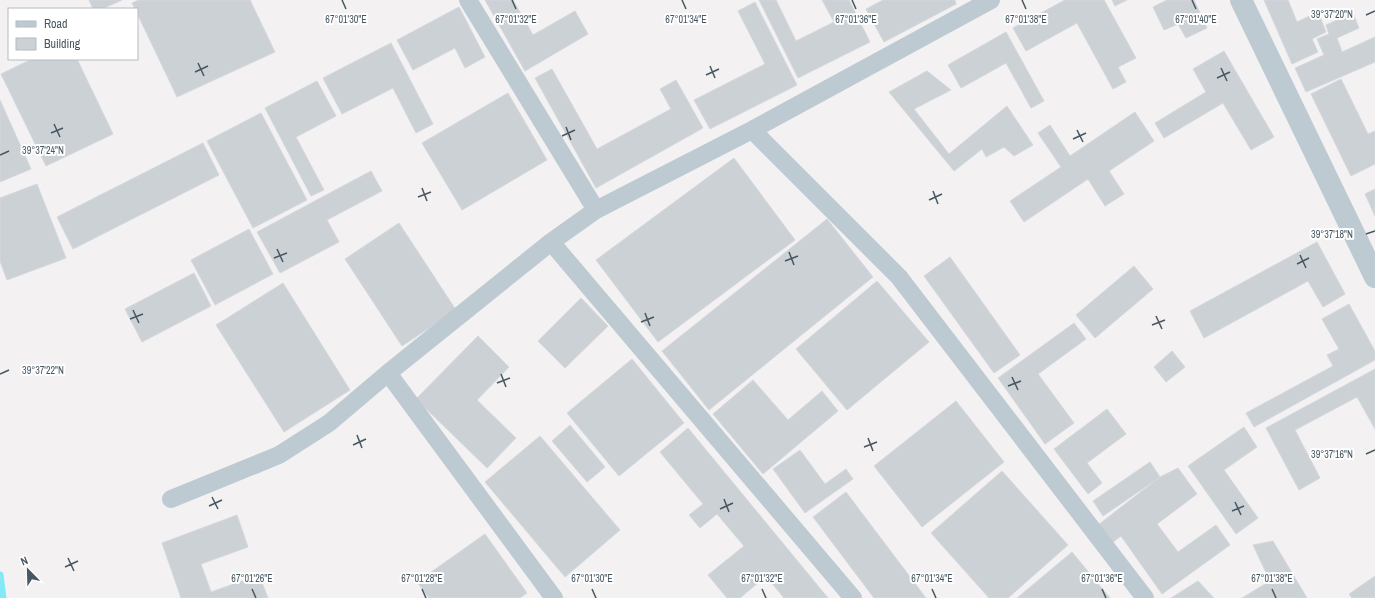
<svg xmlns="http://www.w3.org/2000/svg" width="1375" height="598" viewBox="0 0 1375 598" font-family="'Archivo Narrow',sans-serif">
  <rect width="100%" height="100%" fill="#f3f1f1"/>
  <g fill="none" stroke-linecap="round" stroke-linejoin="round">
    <path stroke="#84e9f6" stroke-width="7" d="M0 575 3 598"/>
  </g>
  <path fill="#ccd1d6" stroke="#d4d8dd" d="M89 0H122L102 9H93Z
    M139 0H250L275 52 177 97 137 13V9H135L132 3Z
    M485 0H513L533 35 575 11 588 34 525 71Z
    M759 0H776L796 41 834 22 822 0H849L870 42 798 78Z
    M883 0H955L956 4 884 42 866 9Z
    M1065 0H1104L1136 58 1118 67 1126 82 1113 89 1077 23 1026 51 1013 28Z
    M1112 0H1127L1115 6Z
    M1167 0H1194L1207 28 1186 38 1178 24 1164 30 1153 7Z
    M1264 0H1288L1297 22 1318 12 1326 32 1312 39 1318 52 1292 64Z
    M755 2 797 85 710 129 694 100 765 64 738 11Z
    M459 7 485 57 465 68 455 48 413 70 397 40Z
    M1353 13 1359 28 1337 38 1342 52 1375 37V62L1306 92 1295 68 1324 55 1317 39 1329 34 1326 25Z
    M1006 32 1044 101 1031 108 1006 63 961 88 948 65Z
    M391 43 433 124 416 133 393 88 342 114 323 78Z
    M1224 51 1274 137 1251 150 1223 103 1164 138 1155 123 1206 92 1193 69Z
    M32 59H77L113 134 46 166 1 74Z
    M552 69 597 149 671 109 660 89 676 80 703 128 596 188 535 78Z
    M927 71 951 90 914 109 949 154 1007 106 1033 145 1014 156 1004 147 986 157 982 149 954 171 889 92Z
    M1341 79 1368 134 1375 131V164L1351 176 1311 94Z
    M317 81 336 116 296 137 324 190 311 196 265 108Z
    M508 93 547 160 462 210 422 143Z
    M0 100 31 169 0 182Z
    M1135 112 1154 141 1109 171 1124 194 1105 206 1088 179 1024 222 1010 201 1061 167 1038 133 1050 125 1070 156Z
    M261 113 307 200 253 228 207 141Z
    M203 143 219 175 73 249 57 217Z
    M734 158 795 240 658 342 596 260Z
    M371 171 382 191 327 220 339 242 280 273 257 232Z
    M37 184 66 258 7 280 0 261V198Z
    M1375 189V216L1365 194Z
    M827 219 873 277 709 410 662 351Z
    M399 223 456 310 402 346 345 259Z
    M249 229 273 274 215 305 191 260Z
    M1317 242 1345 294 1323 307 1308 281 1204 338 1190 311Z
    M950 257 1020 355 994 373 924 276Z
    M1134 266 1153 289 1095 338 1076 315Z
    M194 273 211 306 142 342 125 309Z
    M877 281 929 342 847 410 796 349Z
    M283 283 350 390 284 432 216 325Z
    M581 298 608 326 565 368 538 341Z
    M1349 304 1375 351V360L1254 427 1246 413 1333 366 1327 355 1339 349 1322 319Z
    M1074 323 1086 339 1038 374 1074 423 1045 444 998 378Z
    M478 336 509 367 477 400 516 438 487 468 416 399Z
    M1172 351 1185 367 1166 382 1154 367Z
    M632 359 684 423 619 476 567 413Z
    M1375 369V429L1357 397 1295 430 1320 478 1299 490 1266 428Z
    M753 380 788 420 822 391 838 411 763 474 713 414Z
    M956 401 1004 462 922 527 874 466Z
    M1107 409 1126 434 1087 463 1102 483 1088 494 1054 449Z
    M570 425 605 467 587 482 552 441Z
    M1244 427 1257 447 1224 470 1258 518 1236 534 1188 466Z
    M688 428 828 598H784L766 576 740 598H727L708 575 744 546 717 514 700 528 689 515 703 504 660 452Z
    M540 436 620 530 565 577 485 482Z
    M800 450 825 484 846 469 853 479 805 513 773 469Z
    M1150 462 1160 477 1103 516 1093 501Z
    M1178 468 1197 494 1157 524 1178 552 1216 525 1230 545 1162 594 1121 536 1112 543 1098 525 1160 477Z
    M1002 471 1068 545 1008 598H989L931 533Z
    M846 492 926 598H874L813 517Z
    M237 515 248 547 201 564 211 592 259 575 268 598H181L162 543Z
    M485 534 527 593 520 598H429L417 582Z
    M1273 541 1307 598H1242L1270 581 1253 545Z
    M1072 552 1110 598H1017Z
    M1375 576V598H1352L1349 594Z
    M1198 581 1214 598H1171Z"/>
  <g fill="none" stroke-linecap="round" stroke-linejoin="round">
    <path stroke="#bdcad2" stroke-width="18" d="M468 0 596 210
      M752 130 899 277 1145 598
      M551 242 853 598
      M388 373 554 598
      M171 499 279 455 329 423 388 373 551 242 596 210 752 130 991 0"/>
    <path stroke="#bdcad2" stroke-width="22" d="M1241 0 1375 277"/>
  </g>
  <path fill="none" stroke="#465761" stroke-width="1.5" d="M342 0 346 9M512 0 516 9M682 0 686 9M852 0 856 9M1022 0 1026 9M1192 0 1196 9M1366 15 1375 11M198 63 204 76M710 66 715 78M1221 68 1227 81M195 72 208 66M706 75 719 69M1217 78 1230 72M54 124 60 137M566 127 571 140M1077 130 1083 142M51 133 63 128M562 136 575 130M1073 139 1086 133M0 155 9 151M422 188 427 201M933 191 938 204M418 197 431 192M929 200 942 194M1366 234 1375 231M277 249 283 262M789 252 794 265M1300 255 1306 268M274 258 287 253M785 261 798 256M1297 264 1309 258M133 310 139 323M645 313 650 326M1156 316 1162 329M130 319 143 314M641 322 654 317M1152 325 1165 320M0 374 9 370M501 374 506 387M1012 377 1018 390M497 383 510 378M1008 386 1021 381M357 435 362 448M868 438 873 451M353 445 366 439M864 447 877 442M1366 454 1375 450M212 497 218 509M724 499 729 512M1235 502 1241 515M209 506 222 500M720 509 733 503M1232 511 1244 506M68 558 74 571M65 567 78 561M252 589 256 598M422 589 426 598M592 589 596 598M762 589 766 598M932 589 936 598M1102 589 1106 598M1272 589 1276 598"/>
  <g font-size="10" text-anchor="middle" fill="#465761" stroke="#fff" stroke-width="4" stroke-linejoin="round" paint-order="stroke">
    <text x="1332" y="18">39°37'20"N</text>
    <text x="346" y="23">67°01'30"E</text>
    <text x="516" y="23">67°01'32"E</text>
    <text x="686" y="23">67°01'34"E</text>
    <text x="856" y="23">67°01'36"E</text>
    <text x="1026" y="23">67°01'38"E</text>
    <text x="1196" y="23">67°01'40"E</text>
    <text x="43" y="154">39°37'24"N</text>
    <text x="1332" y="238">39°37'18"N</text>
    <text x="43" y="374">39°37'22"N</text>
    <text x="1332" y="458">39°37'16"N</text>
    <text x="252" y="582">67°01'26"E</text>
    <text x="422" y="582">67°01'28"E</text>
    <text x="592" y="582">67°01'30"E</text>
    <text x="762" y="582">67°01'32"E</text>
    <text x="932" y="582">67°01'34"E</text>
    <text x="1102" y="582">67°01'36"E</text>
    <text x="1272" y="582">67°01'38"E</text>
  </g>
  <rect x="8" y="8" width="130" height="52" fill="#ffffff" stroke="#b5bcc0"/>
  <rect x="16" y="21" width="20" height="6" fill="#bdcad2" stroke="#b5bcc0"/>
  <text x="44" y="28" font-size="12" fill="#465761">Road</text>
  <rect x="16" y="38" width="20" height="12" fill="#ccd1d6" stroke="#b5bcc0"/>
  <text x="44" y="48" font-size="12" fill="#465761">Building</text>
  <g transform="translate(28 570) rotate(337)" stroke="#ffffff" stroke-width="3" paint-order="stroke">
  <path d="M0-3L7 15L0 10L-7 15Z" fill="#465761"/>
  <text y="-6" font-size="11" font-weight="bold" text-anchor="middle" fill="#465761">N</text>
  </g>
</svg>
